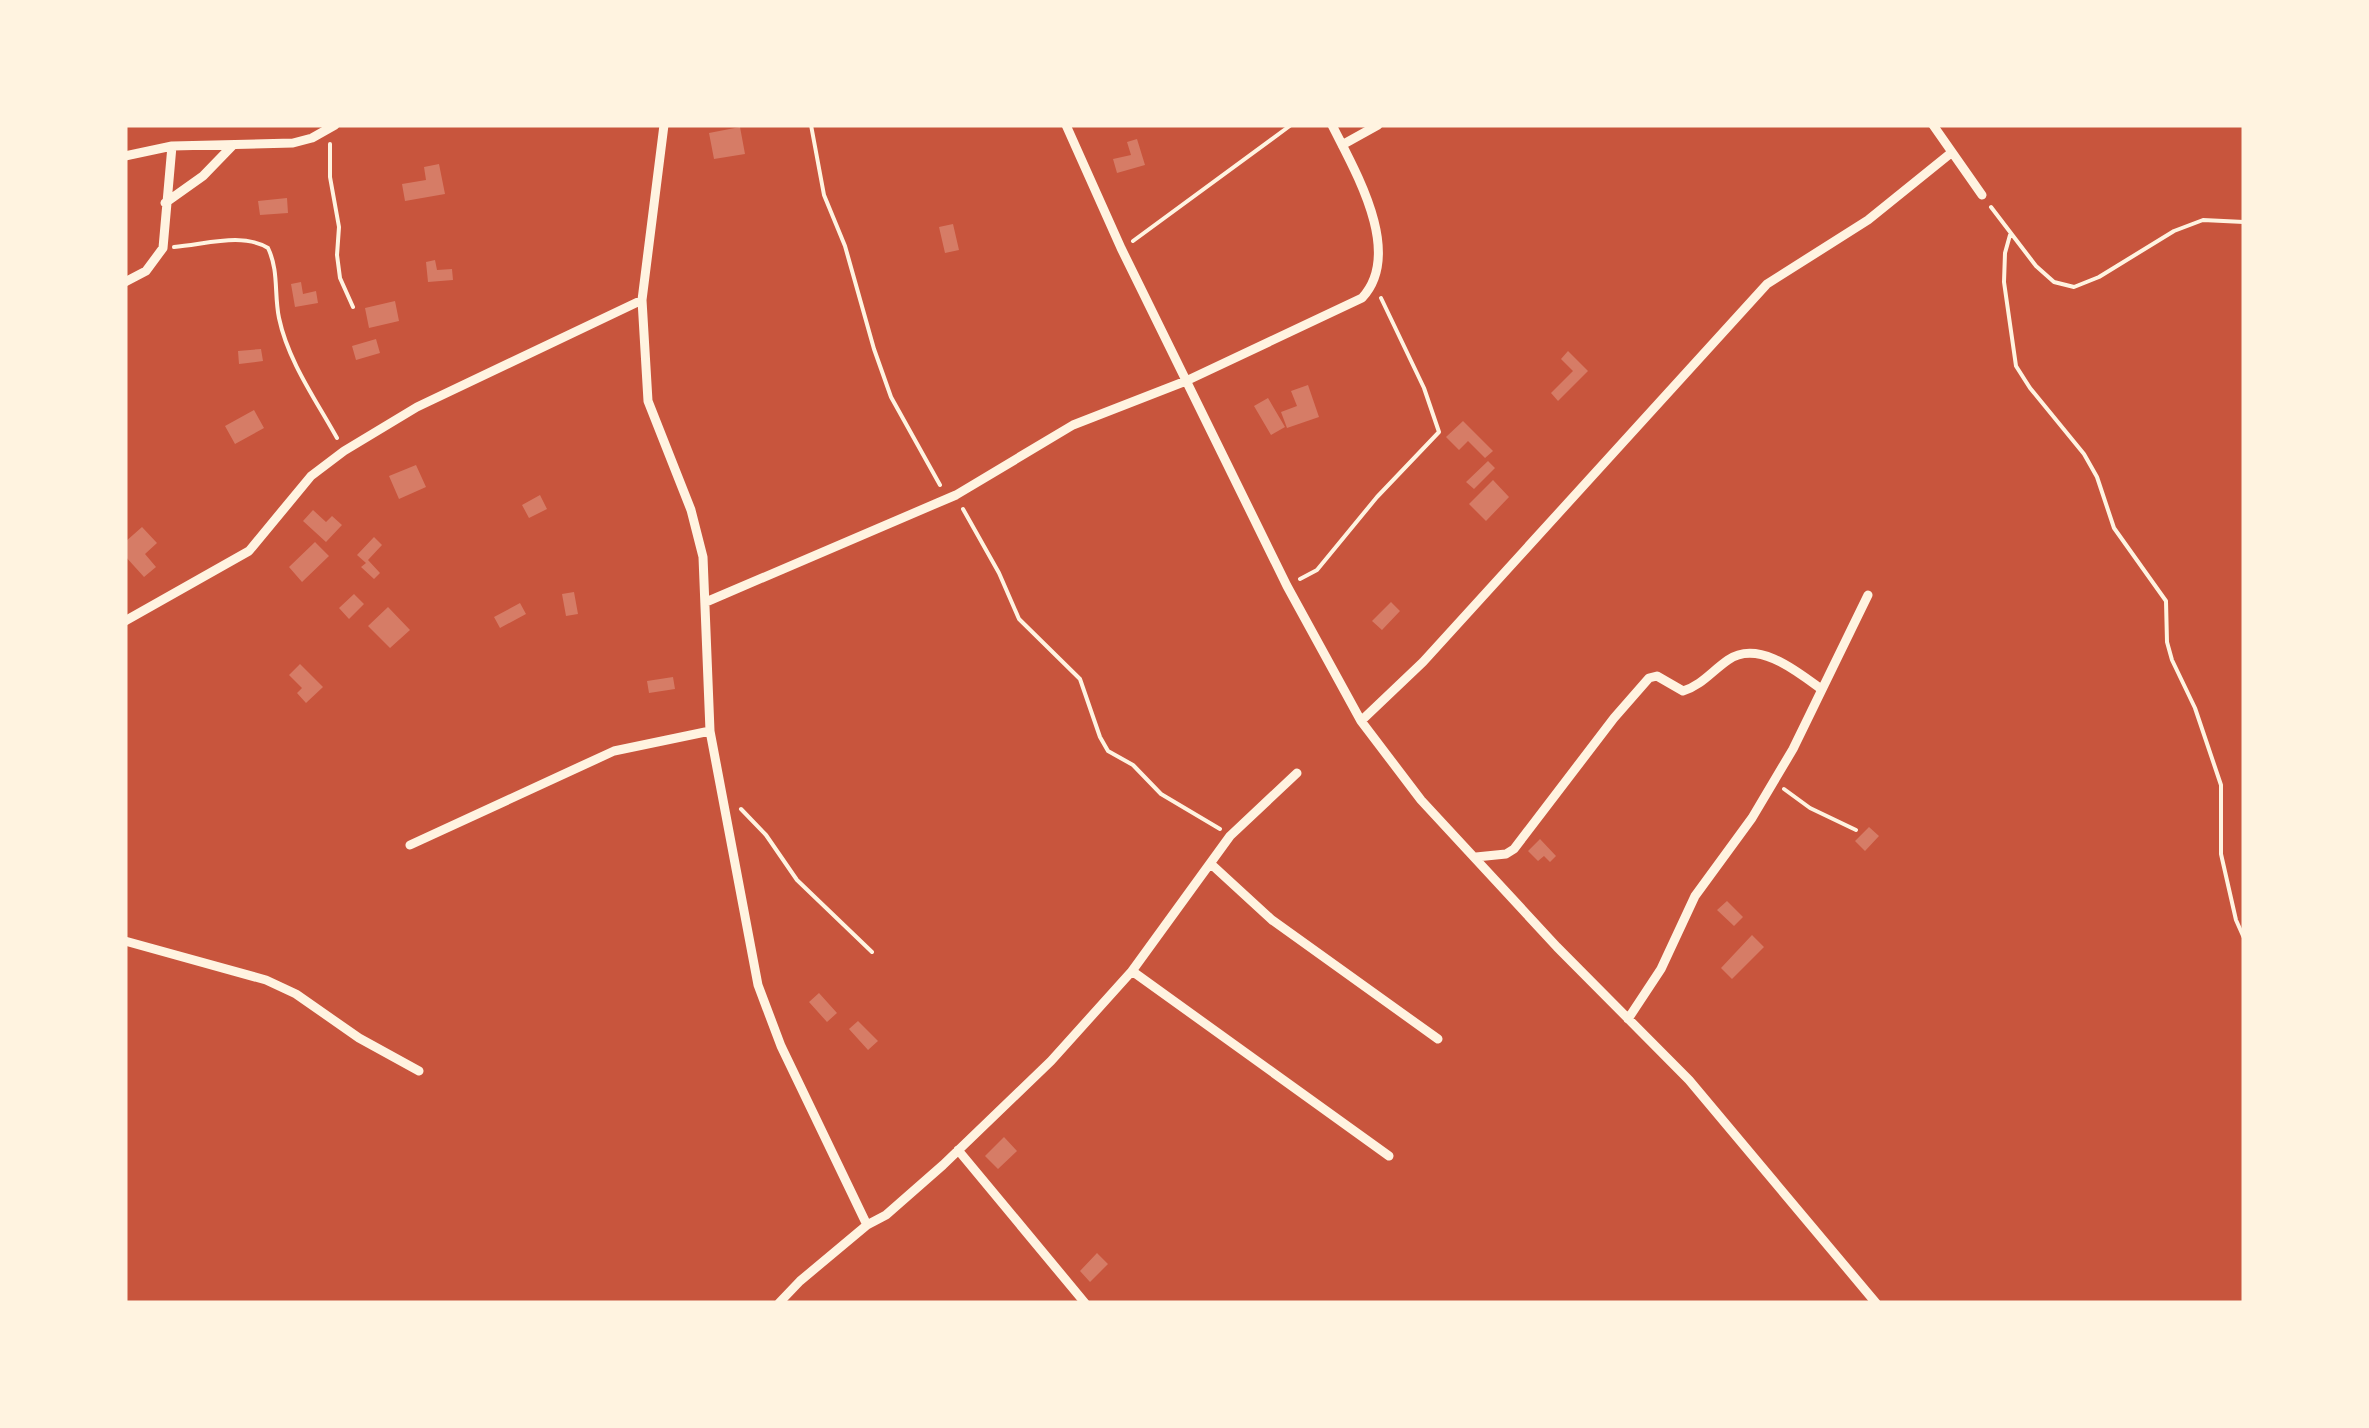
<svg xmlns="http://www.w3.org/2000/svg" width="2369" height="1428" viewBox="0 0 2369 1428" font-family="Helvetica,sans-serif">
  <rect width="100%" height="100%" fill="#c8553d"/>
  <path fill="#d67c66" d="M740 127 745 154 714 159 709 133Z
    M1137 139 1145 165 1117 173 1113 159 1131 155 1127 142Z
    M439 164 445 194 405 201 402 184 426 180 424 167Z
    M287 198 288 213 260 215 258 201Z
    M953 224 959 250 945 253 939 227Z
    M435 260 437 270 452 269 453 280 428 282 426 262Z
    M301 282 303 294 316 291 318 303 295 307 291 284Z
    M395 301 399 321 369 328 365 308Z
    M376 339 380 353 356 360 352 346Z
    M261 349 263 361 239 364 238 351Z
    M1568 351 1588 371 1558 401 1551 393 1573 371 1561 359Z
    M1308 385 1319 417 1287 428 1281 412 1297 406 1291 391Z
    M1268 398 1285 427 1271 435 1254 406Z
    M254 410 264 428 235 444 225 426Z
    M1463 421 1493 451 1485 458 1468 441 1459 450 1446 437Z
    M1488 461 1495 468 1474 489 1466 482Z
    M416 465 426 487 399 499 389 476Z
    M1493 480 1509 497 1486 521 1469 504Z
    M540 495 547 509 529 518 522 505Z
    M313 510 326 522 332 516 342 525 326 542 303 521Z
    M142 527 157 543 145 554 156 567 144 577 125 556V542Z
    M374 537 382 545 368 560 380 573 374 579 361 567 366 563 357 555Z
    M315 542 329 556 302 582 289 567Z
    M574 592 578 614 566 616 562 594Z
    M354 594 364 604 349 619 339 608Z
    M1391 602 1400 611 1382 630 1372 621Z
    M520 603 526 614 500 628 494 617Z
    M388 607 410 630 390 648 368 626Z
    M300 664 323 687 306 703 297 693 302 688 289 675Z
    M673 677 675 689 649 693 647 681Z
    M1869 827 1879 836 1865 851 1855 841Z
    M1540 839 1556 856 1550 862 1544 856 1538 861 1528 851Z
    M1727 901 1743 917 1734 926 1717 910Z
    M1752 935 1764 947 1732 979 1721 968Z
    M819 993 837 1013 827 1022 809 1002Z
    M858 1021 878 1041 868 1050 849 1029Z
    M1004 1137 1017 1151 998 1169 985 1156Z
    M1097 1253 1108 1264 1090 1282 1080 1271Z"/>
  <g fill="none" stroke-linecap="round" stroke-linejoin="round">
    <path stroke="#fff3e0" stroke-width="4" d="M811 125 824 195 845 246 874 349 891 397 940 485
      M330 144V177L339 227 337 255 340 278 353 307
      M1991 207 2036 266 2054 282 2074 287 2099 277 2174 231 2203 220 2244 222
      M2010 235 2005 253 2004 282 2016 366 2030 388 2084 454 2097 477 2114 528 2166 601 2167 642 2172 660 2195 708 2221 785V854L2236 920 2244 938
      M1133 241 1291 125
      M174 247C204 245 242 232 268 248 279 271 274 294 279 318 288 361 316 400 337 438
      M963 509 999 573 1019 619 1080 679 1100 737 1108 751 1133 765 1161 794 1220 829
      M1300 579 1317 570 1377 497 1439 432 1424 388 1381 298
      M1784 789 1810 808 1856 830
      M741 809 766 835 797 880 872 952"/>
    <path stroke="#fff3e0" stroke-width="9" d="M664 125 642 300 648 401 691 510 703 557 710 731 758 985 781 1046 867 1225
      M1066 125 1121 248 1287 586 1361 721 1421 800 1557 947 1689 1080 1876 1303
      M1933 125 1982 195
      M1342 145 1378 125
      M125 156 172 146 293 143 312 138 335 125
      M165 203 203 176 233 145
      M125 282 146 271 163 248 172 146
      M706 602 956 495 1073 425 1186 381 1362 298C1404 253 1355 171 1332 125
      M125 621 249 551 311 476 344 451 417 407 642 300
      M1361 721 1423 662 1767 284 1868 220 1951 153
      M410 845 614 751 710 731
      M1476 857 1506 854 1514 849 1614 718 1649 678 1657 676 1683 691C1702 685 1712 671 1728 660 1758 639 1798 672 1821 689
      M1211 864 1272 920 1438 1039
      M125 941 266 980 296 994 359 1038 419 1071
      M1132 971 1389 1156
      M1628 1019 1661 969 1695 896 1752 818 1793 749 1868 595
      M958 1150 1085 1303
      M779 1303 800 1281 867 1225 886 1215 943 1165 1051 1061 1132 971 1230 836 1297 773"/>
  </g>
  <rect width="2369" height="1428" fill="none" stroke="#fff3e0" stroke-width="255"/>
</svg>
